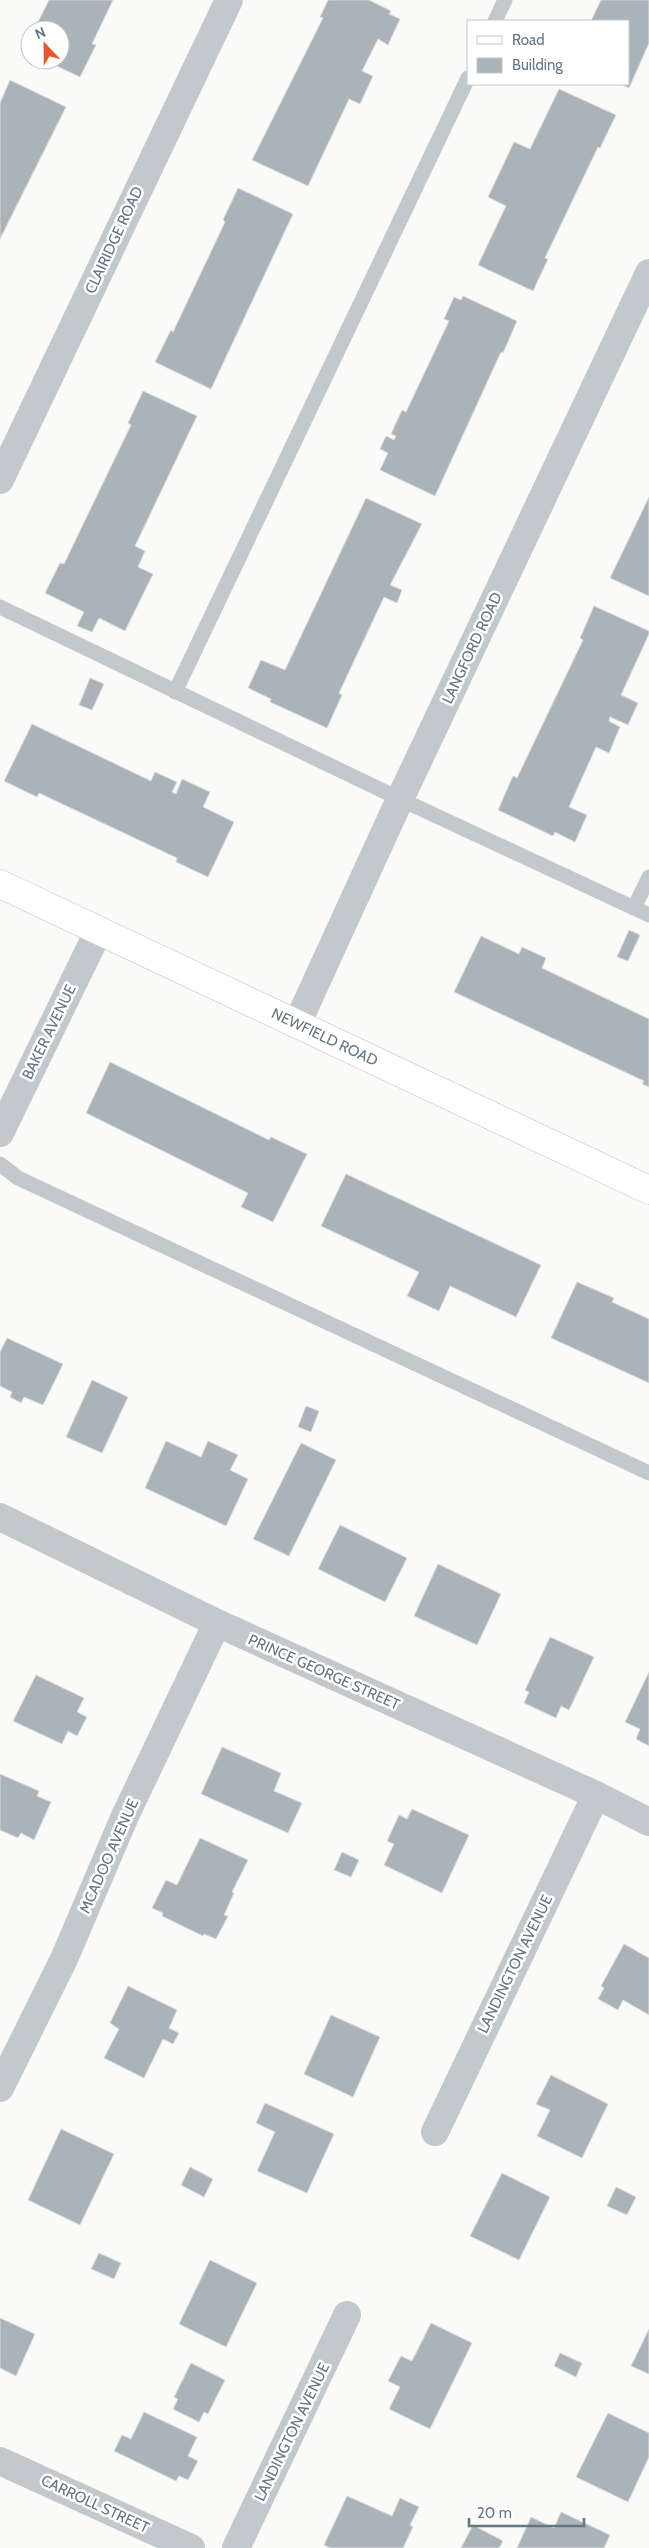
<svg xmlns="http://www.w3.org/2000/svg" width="649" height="2548" viewBox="0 0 649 2548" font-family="Cabin,sans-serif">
  <rect width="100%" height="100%" fill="#fafaf8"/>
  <path fill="#aab3b9" stroke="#dcdcda" d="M49 0H113L92 44 96 45 80 77 44 60H60V30H34Z
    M328 0H369L391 11 389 14 400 19 388 45 378 39 362 71 373 76 360 104 349 99 308 186 252 160 323 18 320 17Z
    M601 0H649V43L629 88 620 84H628V21H591Z
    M30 39V54L24 51Z
    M10 80 66 107 0 239V103Z
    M559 89 616 115 600 148 598 147 545 258 548 259 533 291 478 265 506 206 488 197 514 142 530 149Z
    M238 188 293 214 211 389 155 362 171 330 173 332 225 222 223 220Z
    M463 296 517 321 503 353 501 352 435 496 380 470 388 453 380 449 386 436 394 440 396 436 391 434 402 410 406 412 449 321 444 319 454 297 461 300Z
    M143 391 197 416 135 546 145 551 138 567 153 574 125 631 99 618 92 632 77 626 84 612 45 593 60 563 64 564 131 425 128 423Z
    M649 497V596L610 578Z
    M366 498 422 524 390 585 402 590 397 603 384 597 339 693 342 695 327 728 270 702 271 699 248 688 261 660 285 670Z
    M594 606 649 631V634L621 695 638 703 628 725 610 717 609 721 620 727 609 753 596 747 569 807 587 815 575 842 555 832 553 836 498 810 513 776 517 778 583 640 580 638Z
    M90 678 104 684 92 710 79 705Z
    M32 724 151 781 155 772 177 782 172 792 176 794 182 779 210 792 203 807 234 822 208 877 176 862 177 858 39 793 37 797 4 781Z
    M629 930 640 935 628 961 617 957Z
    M481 936 519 954 522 947 546 958 542 968 649 1019V1087L642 1084 644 1081 454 992Z
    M110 1062 269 1140 271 1137 307 1154 273 1222 241 1207 248 1193 86 1113Z
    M346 1174 541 1265 516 1317 450 1286 439 1311 407 1296 419 1272 321 1226Z
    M577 1282 614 1298 612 1302 649 1319V1383L551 1338Z
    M7 1338 63 1364 43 1405 24 1397 21 1403 10 1397 12 1392 0 1386V1352Z
    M92 1380 128 1397 102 1453 66 1437Z
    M306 1406 319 1411 311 1432 298 1427Z
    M166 1441 201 1457 208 1441 238 1455 230 1470 248 1479 226 1526 145 1488Z
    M301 1443 336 1460 289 1556 253 1539Z
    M340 1525 407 1558 385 1602 318 1569Z
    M438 1564 501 1594 477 1645 414 1616Z
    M550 1637 594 1657 569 1710 561 1706 556 1718 524 1703 529 1692 525 1690Z
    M649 1672V1746L636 1739 640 1729 625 1722Z
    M36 1675 84 1698 77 1712 87 1717 77 1736 68 1731 62 1744 13 1721Z
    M222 1747 281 1773 274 1791 302 1803 288 1833 201 1794Z
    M0 1774 39 1791 37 1796 51 1802 34 1840 21 1833 18 1838 0 1830Z
    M412 1809 469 1835 442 1893 384 1865 394 1844 387 1841 399 1815 407 1819Z
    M200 1838 248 1860 232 1892 234 1893 224 1915 228 1916 216 1939 204 1934 203 1936 162 1916 163 1913 152 1908 166 1880 177 1885Z
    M342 1852 359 1860 351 1877 334 1870Z
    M624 1944 649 1958V2015L623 2000 618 2010 598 1999 604 1988 601 1986Z
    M128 1986 177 2010 169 2028 179 2033 173 2044 163 2039 144 2078 104 2058 119 2029 110 2023Z
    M331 2015 380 2037 353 2097 304 2074Z
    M551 2075 608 2104 582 2158 537 2136 550 2110 536 2104Z
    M265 2103 334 2134 307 2193 257 2171 275 2132 256 2123Z
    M61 2129 114 2154 80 2225 28 2200Z
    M190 2167 213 2179 204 2197 181 2185Z
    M502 2173 550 2197 519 2260 470 2236Z
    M616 2187 636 2197 627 2215 607 2206Z
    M99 2253 121 2263 114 2279 91 2269Z
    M210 2260 257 2283 226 2347 179 2324Z
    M0 2318 35 2334 16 2376 0 2368Z
    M431 2323 472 2343 430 2429 389 2409 400 2387 388 2381 401 2356 412 2361Z
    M649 2329V2374L631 2366Z
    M560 2353 582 2363 576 2377 554 2366Z
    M191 2363 225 2380 208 2414 204 2412 199 2422 173 2409 178 2399 174 2397Z
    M144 2412 197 2437 188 2456 198 2461 188 2480 179 2476 176 2481 114 2451 122 2435 131 2439Z
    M608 2413 649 2433V2457L628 2502 576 2477Z
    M347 2496 392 2516 400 2498 419 2507 410 2525 413 2527 403 2548H330L324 2545Z
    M561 2512 610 2535 604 2548H517L531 2517 554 2528Z
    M473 2525 503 2541 499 2548H461Z"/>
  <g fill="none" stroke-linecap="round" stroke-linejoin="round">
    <g stroke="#b3babf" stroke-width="29">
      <g id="secondary">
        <path id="s1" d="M0 884 649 1190"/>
      </g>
    </g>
    <path stroke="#c3c8cc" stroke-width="15" d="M495 21 505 0
      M0 607 400 799 649 915
      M175 692 468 78
      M634 908 649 877
      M0 1164 18 1178 649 1473"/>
    <path stroke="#c3c8cc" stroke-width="28" d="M0 480 229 0
      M297 1024 400 799 649 273
      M0 1133 99 930
      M0 1517 217 1623 596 1795 649 1822
      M0 2088 64 1959 125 1816 217 1623
      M435 2132 596 1795
      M0 2461 191 2548
      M236 2548 347 2315"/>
    <use href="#secondary" stroke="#fff" stroke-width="28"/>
  </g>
  <g text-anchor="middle" stroke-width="5" stroke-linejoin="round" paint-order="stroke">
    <g font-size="15" fill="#657683" stroke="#fff">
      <text transform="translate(114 240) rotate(-65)" y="5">CLAIRIDGE ROAD</text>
      <text transform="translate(472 648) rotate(-65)" y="5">LANGFORD ROAD</text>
      <text transform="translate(49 1032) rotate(-64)" y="5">BAKER AVENUE</text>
      <text dy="5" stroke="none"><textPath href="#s1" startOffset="359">NEWFIELD ROAD</textPath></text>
      <text transform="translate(324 1672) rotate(24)" y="5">PRINCE GEORGE STREET</text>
      <text transform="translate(109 1856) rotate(-66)" y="5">MCADOO AVENUE</text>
      <text transform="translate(515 1964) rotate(-64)" y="5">LANDINGTON AVENUE</text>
      <text transform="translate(292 2432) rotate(-64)" y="5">LANDINGTON AVENUE</text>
      <text transform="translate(95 2504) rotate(25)" y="5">CARROLL STREET</text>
    </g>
  </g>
  <rect x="467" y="20" width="162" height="65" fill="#ffffff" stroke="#c1c8cd"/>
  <rect x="477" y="36" width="25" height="8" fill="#ffffff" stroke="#c1c8cd"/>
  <text x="512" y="45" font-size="15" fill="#657683">Road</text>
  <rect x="477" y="58" width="25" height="15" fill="#aab3b9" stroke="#c1c8cd"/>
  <text x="512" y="70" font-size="15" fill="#657683">Building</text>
  <g transform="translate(45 45) rotate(338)"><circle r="24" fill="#ffffff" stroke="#c1c8cd"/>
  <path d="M0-4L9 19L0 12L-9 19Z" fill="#e4572e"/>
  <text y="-8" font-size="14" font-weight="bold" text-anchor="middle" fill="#657683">N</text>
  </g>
  <path d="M469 2518v8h115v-8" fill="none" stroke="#657683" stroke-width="2.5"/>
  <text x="477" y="2518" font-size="15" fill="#657683" stroke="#ffffff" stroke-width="4" paint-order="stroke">20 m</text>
</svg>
